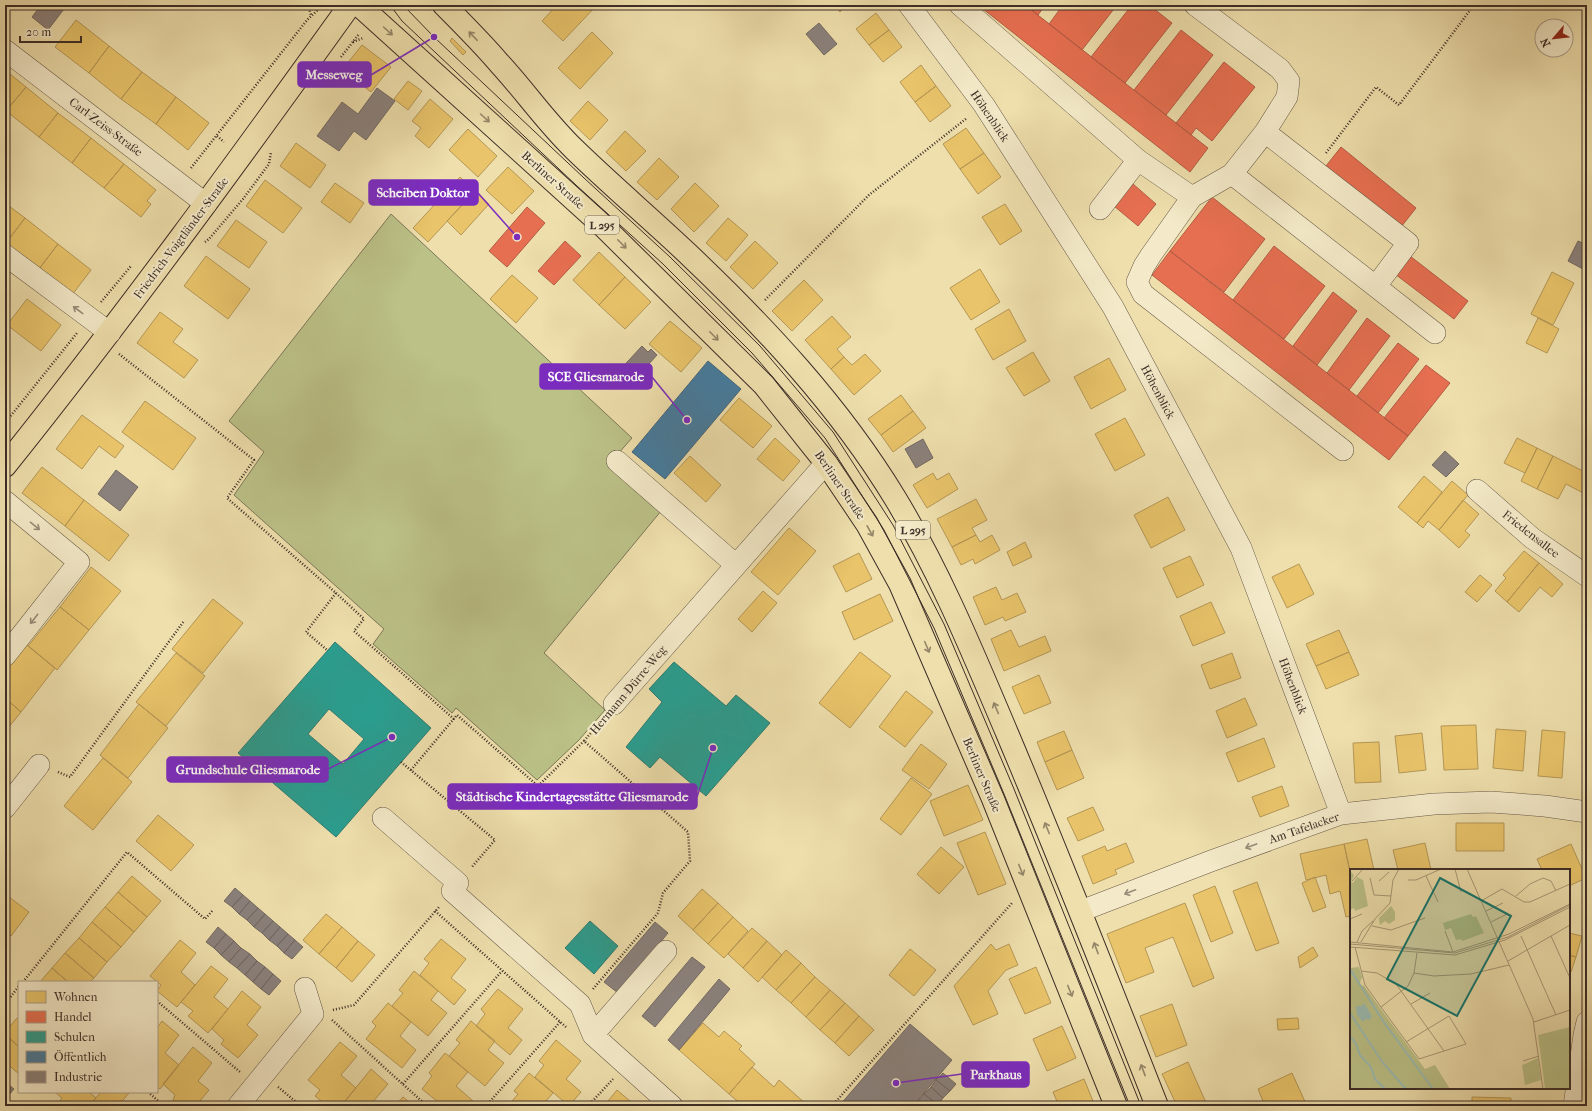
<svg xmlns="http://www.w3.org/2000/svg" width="1592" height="1111" viewBox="0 0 1592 1111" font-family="'IM FELL French Canon',serif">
  <rect width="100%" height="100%" fill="#eedfac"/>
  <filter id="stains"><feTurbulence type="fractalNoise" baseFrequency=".005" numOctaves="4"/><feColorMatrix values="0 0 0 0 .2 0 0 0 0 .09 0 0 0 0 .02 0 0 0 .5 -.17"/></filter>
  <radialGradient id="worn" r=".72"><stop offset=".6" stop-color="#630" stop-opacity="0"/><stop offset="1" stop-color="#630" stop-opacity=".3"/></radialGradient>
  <path fill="#bbc187" stroke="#7c7757" d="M391 214 632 438 609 464 661 511 544 653 605 710 579 740 537 780 456 708 452 713 373 644 384 629 234 495 264 452 229 421Z"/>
  <path fill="#e9c46a" stroke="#b59756" d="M557 5H597L563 41 542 21Z
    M833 5H847L840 12Z
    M876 13 889 30 869 45 856 29Z
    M76 20 109 46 89 73 55 47Z
    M889 30 902 47 883 62 869 45Z
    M592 32 613 53 580 89 558 68Z
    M452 38 466 52 463 55 450 41Z
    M362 45 391 67 371 92 342 70Z
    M109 46 142 72 121 99 89 73Z
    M921 65 936 86 915 102 900 82Z
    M5 70 26 87 6 111 5 110Z
    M142 72 176 97 156 124 121 99Z
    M408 81 422 91 408 110 394 99Z
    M936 86 951 106 930 122 915 102Z
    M26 87 58 113 39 137 6 111Z
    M176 97 209 123 188 150 156 124Z
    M430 99 453 119 429 148 415 136 421 128 412 121Z
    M588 101 608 120 590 140 570 121Z
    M58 113 91 138 72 163 39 137Z
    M966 128 984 153 960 169 943 144Z
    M468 129 497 156 478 177 449 150Z
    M625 131 646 151 626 171 606 152Z
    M91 138 124 164 104 188 72 163Z
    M296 143 326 165 310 188 280 166Z
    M984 153 1001 177 978 194 960 169Z
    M659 158 679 177 657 200 637 182Z
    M124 164 156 190 147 201 151 204 141 217 104 188Z
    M508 167 534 191 512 214 486 190Z
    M460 177 475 191 428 242 413 228Z
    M265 180 302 208 283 233 246 206Z
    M335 183 364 203 350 223 321 202Z
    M695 183 719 206 694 232 671 209Z
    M475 191 489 204 461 235 447 221Z
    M5 203 25 218 6 243 5 242Z
    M1005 204 1022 231 1000 245 982 217Z
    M25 218 58 244 39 269 6 243Z
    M728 218 748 235 726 261 706 243Z
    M236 220 267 242 249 268 217 246Z
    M755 241 778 263 753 289 730 267Z
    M58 244 91 270 72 295 39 269Z
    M599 252 625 277 599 305 573 280Z
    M206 256 250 289 228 319 184 286Z
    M980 269 1000 302 971 320 950 288Z
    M1552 272 1574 283 1553 325 1531 314Z
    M512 275 538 298 516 323 490 299Z
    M625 277 651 302 625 329 599 305Z
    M804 280 823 300 792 331 772 311Z
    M27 299 61 325 41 351 7 325Z
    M1009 309 1026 341 993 360 975 329Z
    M160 312 183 329 173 342 198 360 184 378 137 343Z
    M832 316 851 337 837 349 844 357 831 369 805 340Z
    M1538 318 1559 329 1547 353 1526 343Z
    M670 321 702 348 681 372 649 344Z
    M1033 352 1050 381 1024 396 1006 368Z
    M865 354 881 371 854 395 831 369 844 357 852 365Z
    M1109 358 1126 390 1091 409 1074 377Z
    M901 395 913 411 881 435 868 419Z
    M739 398 772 426 753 448 720 420Z
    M145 401 196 438 173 470 122 432Z
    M913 411 926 428 893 452 881 435Z
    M82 415 124 446 115 458 99 446 82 469 56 449Z
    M1125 418 1145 455 1115 471 1095 434Z
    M775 438 800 461 783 481 757 459Z
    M1517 438 1537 448 1525 473 1504 463Z
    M1537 448 1553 456 1537 489 1521 481Z
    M690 456 721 485 706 502 674 473Z
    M1553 456 1587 473V495L1566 484 1558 499 1537 489Z
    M42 467 84 500 65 526 22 493Z
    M933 473 937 480 949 473 958 489 927 508 913 485Z
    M1424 476 1442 492 1417 523 1398 507Z
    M1452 481 1468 495 1439 530 1428 521 1423 528 1417 523Z
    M1168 497 1185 530 1151 548 1134 515Z
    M976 499 987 520 972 528 976 535 952 547 937 519Z
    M84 500 129 535 109 561 65 526Z
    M1463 500 1479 514 1465 531 1470 535 1459 548 1439 530Z
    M789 528 816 551 778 595 751 572Z
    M976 535 980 542 992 535 1000 550 975 564 973 559 961 565 952 547Z
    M1025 542 1032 557 1013 566 1007 552Z
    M1524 551 1539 563 1507 602 1495 591 1506 578 1503 575Z
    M859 553 872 579 846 592 833 566Z
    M1190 556 1204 585 1177 598 1163 568Z
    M1539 563 1563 584 1552 597 1540 587 1519 612 1507 602Z
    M1299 564 1314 594 1287 608 1272 577Z
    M91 567 121 591 89 630 60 607Z
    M1480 575 1492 585 1477 602 1465 592Z
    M996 587 1002 600 1017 593 1026 612 1005 621 1003 617 985 625 973 597Z
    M763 591 777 603 752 632 738 619Z
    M880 594 893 621 854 640 842 612Z
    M213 599 243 623 203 673 172 649Z
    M1211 602 1225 633 1193 646 1180 616Z
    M60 607 89 630 57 670 28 646Z
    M1011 630 1019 647 1045 636 1051 651 1004 671 991 639Z
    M1339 630 1349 652 1316 666 1306 644Z
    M26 644 55 668 21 712 5 698V670Z
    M860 652 891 676 850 728 819 703Z
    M1349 652 1359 675 1326 689 1316 666Z
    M176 653 205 676 166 726 136 702Z
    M1232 653 1241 678 1210 689 1201 665Z
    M1039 675 1051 703 1024 714 1012 687Z
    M906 691 933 712 905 747 879 727Z
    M5 698 21 712 5 732Z
    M1245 698 1257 725 1227 738 1216 711Z
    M139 704 168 728 128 778 100 755Z
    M1476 725 1478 769 1444 770 1441 726Z
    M1496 729 1526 731 1523 771 1493 768Z
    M1542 730 1565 732 1562 778 1538 776Z
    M1064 731 1072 750 1045 762 1037 742Z
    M1422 733 1426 770 1399 773 1395 736Z
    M1264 738 1275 767 1238 782 1226 753Z
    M1379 742 1381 782 1355 783 1353 743Z
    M921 744 947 764 929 789 902 770Z
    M1072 750 1084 778 1057 790 1045 762Z
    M103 758 132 782 93 830 64 806Z
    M911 778 932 794 901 835 880 819Z
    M968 785 983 820 944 836 930 801Z
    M1282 786 1289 806 1260 817 1252 797Z
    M1093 807 1104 830 1078 841 1067 818Z
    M158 815 194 845 171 871 136 841Z
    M1456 823H1504V851H1456Z
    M985 832 1006 884 978 895 957 843Z
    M1367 839 1374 870H1351V876L1344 844Z
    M1126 843 1134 862 1115 870 1117 874 1093 884 1082 856 1105 846 1107 851Z
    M1425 843 1431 870H1398L1393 850Z
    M1344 844 1351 876V916L1346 917 1340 891 1330 894 1326 875 1306 880 1300 854Z
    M1571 844 1586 878 1569 886V870H1542L1537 859Z
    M941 847 964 867 939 894 917 874Z
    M132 876 161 901 147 917 118 892Z
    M1315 877 1326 907 1313 912 1302 883Z
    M1257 882 1279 943 1256 951 1233 891Z
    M1215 886 1233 933 1211 942 1193 895Z
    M702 889 718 903 693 930 678 916Z
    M118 892 147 917 134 932 105 907Z
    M5 894 29 912 11 936 5 931Z
    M718 903 733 917 708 944 693 930Z
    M1185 903 1214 978 1193 987 1173 937 1145 948 1154 972 1126 983 1107 934Z
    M105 907 134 932 121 947 92 922Z
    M326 914 342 927 319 954 303 940Z
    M733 917 748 931 724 958 708 944Z
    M92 922 121 947 107 962 79 938Z
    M342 927 358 941 336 968 319 954Z
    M752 928 767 941 743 968 728 954Z
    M1569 933 1582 936 1576 957 1569 955Z
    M79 938 107 962 94 978 65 953Z
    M441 939 466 959 451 978 466 990 454 1005 420 975 429 963 424 959Z
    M180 940 196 953 181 972 195 985 177 1007 157 991 161 985 150 976Z
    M358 941 375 955 352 982 336 968Z
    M767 941 782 955 758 982 743 968Z
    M991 944 996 950 1009 944 1018 965 1006 970 988 991 998 1014 973 1025 954 986Z
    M1313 947 1318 956 1300 968 1298 957Z
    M910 949 936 970 914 996 889 975Z
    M786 950 801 963 776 990 762 977Z
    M65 953 94 978 90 982H68L52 968Z
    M1569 955 1576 957 1571 972H1569Z
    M801 963 815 977 791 1003 776 990Z
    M211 966 228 979 214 997 228 1009 208 1033 188 1016 193 1011 181 1002Z
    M1036 967 1051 1003 1025 1014 1009 979Z
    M52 968 68 982H40Z
    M414 971 438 991 431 1000 447 1013 428 1036 392 1006 403 993 399 990Z
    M815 977 830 990 806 1017 791 1003Z
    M498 989 523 1009 508 1028 522 1040 510 1055 476 1026 485 1014 481 1009Z
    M830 990 845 1003 820 1030 806 1017Z
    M242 991 261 1007 247 1025 258 1035 238 1058 221 1044 224 1040 212 1029Z
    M388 1003 411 1022 400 1036 416 1050 402 1068 366 1039 376 1026 372 1022Z
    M845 1003 859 1016 835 1043 820 1030Z
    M1172 1004 1187 1045 1156 1057 1140 1016Z
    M859 1016 874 1030 849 1056 835 1043Z
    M17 1018 19 1019V1047L5 1034V1032Z
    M1298 1018 1299 1029 1278 1030 1277 1019Z
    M162 1021 179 1035 165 1053 179 1065 160 1089 157 1087V1028Z
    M471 1021 495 1041 488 1050 504 1063 485 1086 449 1056 460 1043 456 1040Z
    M703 1023 719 1037 724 1031 742 1046 739 1049 755 1064 729 1094 679 1050Z
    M1062 1026 1076 1058 1047 1071 1033 1039Z
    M5 1034 19 1047V1074L5 1062Z
    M556 1040 581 1061 566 1079 581 1092 569 1106 535 1077 544 1065 539 1061Z
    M340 1042 357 1056 341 1075 356 1088 341 1106H327L315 1096 320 1090 308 1080Z
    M193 1047 212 1063 198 1081 209 1090 196 1106H180L173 1100 175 1095 163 1084Z
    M445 1053 468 1072 456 1086 473 1101 468 1106H443L422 1089 432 1076 429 1073Z
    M1188 1062 1207 1105 1204 1106H1177L1162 1074Z
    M752 1067 774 1087 779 1080 806 1104 804 1106H743L729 1094Z
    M371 1069 388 1084 372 1103 376 1106H341Z
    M529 1073 553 1093 546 1101 552 1106H508L518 1094 514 1091Z
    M1292 1073 1307 1106H1265L1258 1089Z
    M1084 1079 1095 1106H1059L1053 1092Z
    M617 1090 636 1106H604Z
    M55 1092H89L96 1098 89 1106H61L58 1104 62 1098Z
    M101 1092H128L129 1093 118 1106H89Z
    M403 1097 414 1106H395Z
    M1472 1097 1511 1098V1106H1472Z"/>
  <path fill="#e76f51" stroke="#b45b44" d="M978 5H1025L1208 148 1190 172Z
    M1025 5H1045L1038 15Z
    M1063 5H1117L1082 50 1049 24Z
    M1132 5H1149L1172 23 1125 83 1091 57Z
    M1181 30 1213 55 1166 115 1134 90Z
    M1224 62 1255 87 1212 141 1196 128 1191 135 1176 123Z
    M1341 147 1416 208 1401 227 1326 166Z
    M1133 184 1156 204 1138 226 1114 206Z
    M1212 197 1265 239 1224 292 1170 251Z
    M527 207 545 223 507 267 489 251Z
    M565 241 581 256 554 285 538 271Z
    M1274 246 1325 286 1284 339 1233 300Z
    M1170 251 1408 436 1389 460 1152 275Z
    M1410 256 1468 301 1454 319 1395 274Z
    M1333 292 1357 311 1317 365 1293 346Z
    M1367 318 1390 336 1349 390 1327 373Z
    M1398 343 1419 359 1378 413 1357 396Z
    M1426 365 1450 383 1408 436 1384 418Z"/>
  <path fill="#2a9d8f" stroke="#2f7b70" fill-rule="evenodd" d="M335 642 431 728 336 837 238 753ZM329 709 364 739 343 764 308 734Z
    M674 662 726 706 736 695 770 723 706 796 660 757 650 768 626 747 662 702 649 689Z
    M590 921 618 946 594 974 565 948Z"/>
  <path fill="#457b9d" stroke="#42647a" d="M708 361 741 389 665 479 632 452Z"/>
  <path fill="#8a817c" stroke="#736862" d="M41 5H67L48 30 32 17Z
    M819 23 837 44 824 55 806 34Z
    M377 88 395 101 366 140 354 131 339 151 317 136 342 102 358 114Z
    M1578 241 1587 245V261L1583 269 1568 261Z
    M642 346 648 352 651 349 657 355 630 385 617 373Z
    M923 439 933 458 916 468 905 449Z
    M1445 451 1459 464 1446 477 1432 465Z
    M116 470 138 487 120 511 98 494Z
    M235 888 243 895 232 907 224 901Z
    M243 895 250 901 239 914 232 907Z
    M250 901 258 908 247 920 239 914Z
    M258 908 265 914 254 927 247 920Z
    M265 914 273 921 262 933 254 927Z
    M273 921 280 927 269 940 262 933Z
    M655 922 668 933 618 993 604 982Z
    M218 927 226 934 214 948 206 942Z
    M280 927 288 934 277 946 269 940Z
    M226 934 234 941 221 955 214 948Z
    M288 934 295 940 284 953 277 946Z
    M295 940 303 947 292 959 284 953Z
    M234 941 241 948 229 962 221 955Z
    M241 948 250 954 237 968 229 962Z
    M250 954 257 961 245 975 237 968Z
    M692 957 705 967 655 1027 642 1016Z
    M257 961 265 967 253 982 245 975Z
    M265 967 273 974 261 989 253 982Z
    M273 974 281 981 269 995 261 989Z
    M719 979 730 989 679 1050 668 1040Z
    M910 1024 952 1060 913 1106H839Z
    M943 1073 956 1084 950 1091 936 1080Z
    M936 1080 950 1091 943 1098 931 1087Z
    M5 1082 14 1089 8 1096 5 1094Z
    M931 1087 943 1098 938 1105 924 1094Z
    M924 1094 938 1105 924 1106 918 1101Z
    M918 1101 924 1106H914Z"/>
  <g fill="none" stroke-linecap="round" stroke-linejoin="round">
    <g stroke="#685a48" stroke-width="22">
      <path id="minor" d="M909 5 984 105 1113 307 1241 548 1341 814
        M960 5 1138 160 1192 197 1232 174 1265 132 1287 97 1289 81 1280 69 1195 5
        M5 50 206 204
        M1265 132 1408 243 1376 286
        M1232 174 1435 333
        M1192 197 1151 255 1144 266 1137 282 1143 294 1343 450
        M1100 209 1138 160
        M5 255 110 333
        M617 461 736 565
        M1477 490 1532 538 1587 576
        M5 501 79 562 5 656
        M614 704 826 463
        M5 808 39 765
        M383 818 458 883 452 891 580 1004 593 1035 672 1106
        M1081 911 1211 861 1341 814 1434 804 1491 802 1545 806 1587 812
        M593 1035 666 951
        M238 1106 313 1014 305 988
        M1574 1106 1584 1035 1587 1022"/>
    </g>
    <g stroke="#3c2d27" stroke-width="24">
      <path id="major" d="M359 5 601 224 764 385 826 463 867 524 900 584 993 799 1116 1106
        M444 5C463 24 482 43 499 63 525 91 546 122 574 149 611 185 650 218 687 253 765 327 839 406 895 498 940 572 973 653 1007 733 1059 856 1108 981 1157 1106
        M5 466C125 316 238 161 350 5"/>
    </g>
    <path stroke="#3c2d27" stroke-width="2.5" stroke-dasharray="1 2" stroke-linecap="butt" d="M308 5 311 15
      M353 42 363 38
      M341 57 359 34
      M217 136 224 142
      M1326 153 1376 87 1399 105 1474 5
      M191 168 307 20 321 7
      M205 242 209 239 243 199 269 164 271 152
      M765 300 869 195 967 118
      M101 302 131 266
      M119 354 254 460 227 498 336 593 306 632 327 650
      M5 423 77 333
      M336 593 364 619 354 631 454 719
      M401 762 495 840 471 868
      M411 770 457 715 538 786 584 741
      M58 772 70 777 184 621
      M435 911 566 1027
      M23 982 127 852 205 919 213 910
      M593 989 658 913 663 893 690 861 688 832 584 741 602 720
      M157 1001 240 1072
      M5 1004 19 986
      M333 1010 354 1005 439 907
      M332 1020 427 1106
      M403 1084 502 971
      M278 1087 301 1106
      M148 1092 164 1106
      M486 1106 560 1022
      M588 1106 613 1079
      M832 1106 1012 903"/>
    <use href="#minor" stroke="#f4eac9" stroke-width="21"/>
    <use href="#major" stroke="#eedfac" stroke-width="22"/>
    <path stroke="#3c2d27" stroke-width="1" d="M390 5 402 21 577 186 663 264 752 353 825 438 884 530 934 628 1004 794 1130 1106
      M403 5 434 37 584 178 670 257 760 346 833 432 893 525 944 624 1014 789 1141 1106"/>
  </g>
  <defs><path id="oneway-shaft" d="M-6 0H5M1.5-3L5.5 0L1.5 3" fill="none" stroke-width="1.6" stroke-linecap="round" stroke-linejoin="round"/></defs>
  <g stroke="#95866a">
    <use href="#oneway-shaft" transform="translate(388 31) rotate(42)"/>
    <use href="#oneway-shaft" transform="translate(473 36) rotate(-134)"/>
    <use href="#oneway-shaft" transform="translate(485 118) rotate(42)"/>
    <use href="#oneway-shaft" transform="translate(622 244) rotate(45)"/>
    <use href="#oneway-shaft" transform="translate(714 336) rotate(45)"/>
    <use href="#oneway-shaft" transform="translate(870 531) rotate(61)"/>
    <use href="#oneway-shaft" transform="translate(927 647) rotate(67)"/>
    <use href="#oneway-shaft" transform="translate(996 708) rotate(-113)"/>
    <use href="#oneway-shaft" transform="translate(1047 828) rotate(-112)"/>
    <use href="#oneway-shaft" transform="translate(1021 870) rotate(68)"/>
    <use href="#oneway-shaft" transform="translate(1096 948) rotate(-111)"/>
    <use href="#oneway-shaft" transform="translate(1070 991) rotate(68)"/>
    <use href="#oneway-shaft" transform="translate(1143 1070) rotate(-111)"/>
  </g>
  <g stroke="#988c78">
    <use href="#oneway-shaft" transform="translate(78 310) rotate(-143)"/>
    <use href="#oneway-shaft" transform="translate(35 526) rotate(39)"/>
    <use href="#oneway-shaft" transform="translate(34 619) rotate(128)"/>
    <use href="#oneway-shaft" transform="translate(1251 846) rotate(160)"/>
    <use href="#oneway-shaft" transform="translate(1130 892) rotate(159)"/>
  </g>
  <g text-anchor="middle" stroke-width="4" stroke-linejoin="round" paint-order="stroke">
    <g fill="#f4eac9" stroke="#736658" stroke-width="1">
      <rect x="585" y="216" width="34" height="18" rx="3"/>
      <rect x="896" y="521" width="34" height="18" rx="3"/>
    </g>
    <g font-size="11" font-weight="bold" fill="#3c2d27">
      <text x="602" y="229">L 295</text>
      <text x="913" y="534">L 295</text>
    </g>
    <g font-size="12" fill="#3c2d27" stroke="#f4eac9">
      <text transform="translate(990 116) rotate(56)" y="4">Höhenblick</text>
      <text transform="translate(106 127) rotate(37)" y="4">Carl-Zeiss-Straße</text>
      <text transform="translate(553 180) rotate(42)" y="4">Berliner Straße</text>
      <text transform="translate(181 238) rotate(-53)" y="4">Friedrich-Voigtländer-Straße</text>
      <text transform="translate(1158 392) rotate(62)" y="4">Höhenblick</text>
      <text transform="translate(840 485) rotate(56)" y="4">Berliner Straße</text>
      <text transform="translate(1531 534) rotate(38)" y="4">Friedensallee</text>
      <text transform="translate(1293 686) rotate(69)" y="4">Höhenblick</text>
      <text transform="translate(628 690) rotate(-50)" y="4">Hermann-Dürre-Weg</text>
      <text transform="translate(982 775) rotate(67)" y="4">Berliner Straße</text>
      <text transform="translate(1304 828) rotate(-19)" y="4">Am Tafelacker</text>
    </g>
  </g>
  <g transform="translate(1350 869)">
    <rect width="220" height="220" fill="#eedfac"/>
    <path d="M0 2 4 6 1 13 3 14 7 8 13 11 18 37 5 42 4 39 0 41ZM41 37 45 43V51L39 55 35 52 30 56 29 49ZM121 45 123 48 126 47 134 64 112 72 111 70 106 71 101 59 95 61 93 54ZM9 98 12 108 9 116 14 117 75 200 85 196 100 220H0V99ZM220 158V220H195L188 166ZM188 189 191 211 175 216 172 196Z" fill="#bbc187"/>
    <path d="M14 134 22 147 20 151 15 150 13 153 7 146 6 137H11Z" fill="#9bbbb2"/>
    <path fill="none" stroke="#9bbbb2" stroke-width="2" d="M0 100 33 152 83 220M0 144 33 194 56 220M0 167 6 175 10 186 21 198 25 210 35 220"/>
    <path fill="none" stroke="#a79877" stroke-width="1" d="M105 0 111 23M117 0 183 150 193 220M76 7 88 33M20 9 24 26 41 27M58 11H66L91 0M2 12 13 0M29 12 39 3M166 27 180 15 193 9 201 12 206 22M131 32 152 20 174 33H180L220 15M136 42 153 34M0 50 12 45M141 53 157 45M22 57 41 61 75 49M95 62 103 83M171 67 206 146M201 67 220 109M0 73 103 83 159 65 220 35M7 73 12 62 23 52M11 73 25 50 40 34 43 11 49 0M0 75 105 84 158 68 220 36M0 78 105 86 155 71 220 38M5 78 15 116 31 138 69 190 116 175 99 147 56 173M158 92 220 56M11 102 27 104 46 115 94 182M64 104 84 107 121 105 159 96M61 135 80 124M31 138 58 117 64 104 67 84M184 153 220 141M173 192 189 187"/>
    <path fill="#0f766e" fill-opacity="0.15" stroke="#0f766e" stroke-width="2" d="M90 9 161 47 107 147 37 110Z"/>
    <rect width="220" height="220" fill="none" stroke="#3c2d27" stroke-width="2"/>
  </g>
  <path fill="none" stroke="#7b2cbf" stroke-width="1.5" d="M434 37L371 75M517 237L478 193M687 420L652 377M392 737L328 769M713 748L697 797M896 1083L962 1074"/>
  <g fill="#7b2cbf" stroke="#f4eac9" stroke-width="1.5">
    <circle cx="434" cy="37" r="4"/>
    <circle cx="517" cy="237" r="4"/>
    <circle cx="687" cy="420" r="4"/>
    <circle cx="392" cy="737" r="4"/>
    <circle cx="713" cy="748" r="4"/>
    <circle cx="896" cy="1083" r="4"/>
  </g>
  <g fill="#7b2cbf" stroke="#7b2cbf" stroke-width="1.5">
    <rect x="298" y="62" width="73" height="25" rx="4"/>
    <rect x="369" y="180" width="109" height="25" rx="4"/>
    <rect x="540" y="364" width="112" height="25" rx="4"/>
    <rect x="167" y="757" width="161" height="25" rx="4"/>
    <rect x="448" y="784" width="249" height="25" rx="4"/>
    <rect x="962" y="1062" width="67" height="25" rx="4"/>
  </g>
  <g font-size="13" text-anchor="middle" font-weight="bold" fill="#fff">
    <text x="334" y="79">Messeweg</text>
    <text x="423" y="197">Scheiben Doktor</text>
    <text x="596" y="381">SCE Gliesmarode</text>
    <text x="248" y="774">Grundschule Gliesmarode</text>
    <text x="572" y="801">Städtische Kindertagesstätte Gliesmarode</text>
    <text x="996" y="1079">Parkhaus</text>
  </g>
  <rect width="1592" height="1111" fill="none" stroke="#eedfac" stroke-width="20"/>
  <rect x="6" y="6" width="1580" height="1099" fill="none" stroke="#3c2d27" stroke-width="2"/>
  <rect x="10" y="10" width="1572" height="1091" fill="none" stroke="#3c2d27"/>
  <rect x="18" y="981" width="140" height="112" fill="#f4eac9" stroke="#aa9e88"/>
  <rect x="26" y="991" width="20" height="12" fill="#e9c46a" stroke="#aa9e88"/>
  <text x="54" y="1001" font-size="12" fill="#3c2d27">Wohnen</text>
  <rect x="26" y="1011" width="20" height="12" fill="#e76f51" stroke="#aa9e88"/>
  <text x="54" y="1021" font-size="12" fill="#3c2d27">Handel</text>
  <rect x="26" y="1031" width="20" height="12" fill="#2a9d8f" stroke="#aa9e88"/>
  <text x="54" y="1041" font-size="12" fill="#3c2d27">Schulen</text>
  <rect x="26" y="1051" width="20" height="12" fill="#457b9d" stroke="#aa9e88"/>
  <text x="54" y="1061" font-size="12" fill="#3c2d27">Öffentlich</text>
  <rect x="26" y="1071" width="20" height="12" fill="#8a817c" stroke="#aa9e88"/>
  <text x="54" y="1081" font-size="12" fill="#3c2d27">Industrie</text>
  <g transform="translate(1554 38) rotate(242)"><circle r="19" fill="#f4eac9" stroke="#aa9e88"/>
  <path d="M0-3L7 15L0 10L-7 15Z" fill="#8f2418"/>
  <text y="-6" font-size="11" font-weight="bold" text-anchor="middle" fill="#3c2d27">N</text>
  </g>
  <path d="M20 36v6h61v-6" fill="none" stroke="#3c2d27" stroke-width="2"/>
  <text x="26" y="36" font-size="12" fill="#3c2d27" stroke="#f4eac9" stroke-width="3" paint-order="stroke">20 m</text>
  <rect width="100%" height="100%" filter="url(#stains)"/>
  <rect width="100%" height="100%" fill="url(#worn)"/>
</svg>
